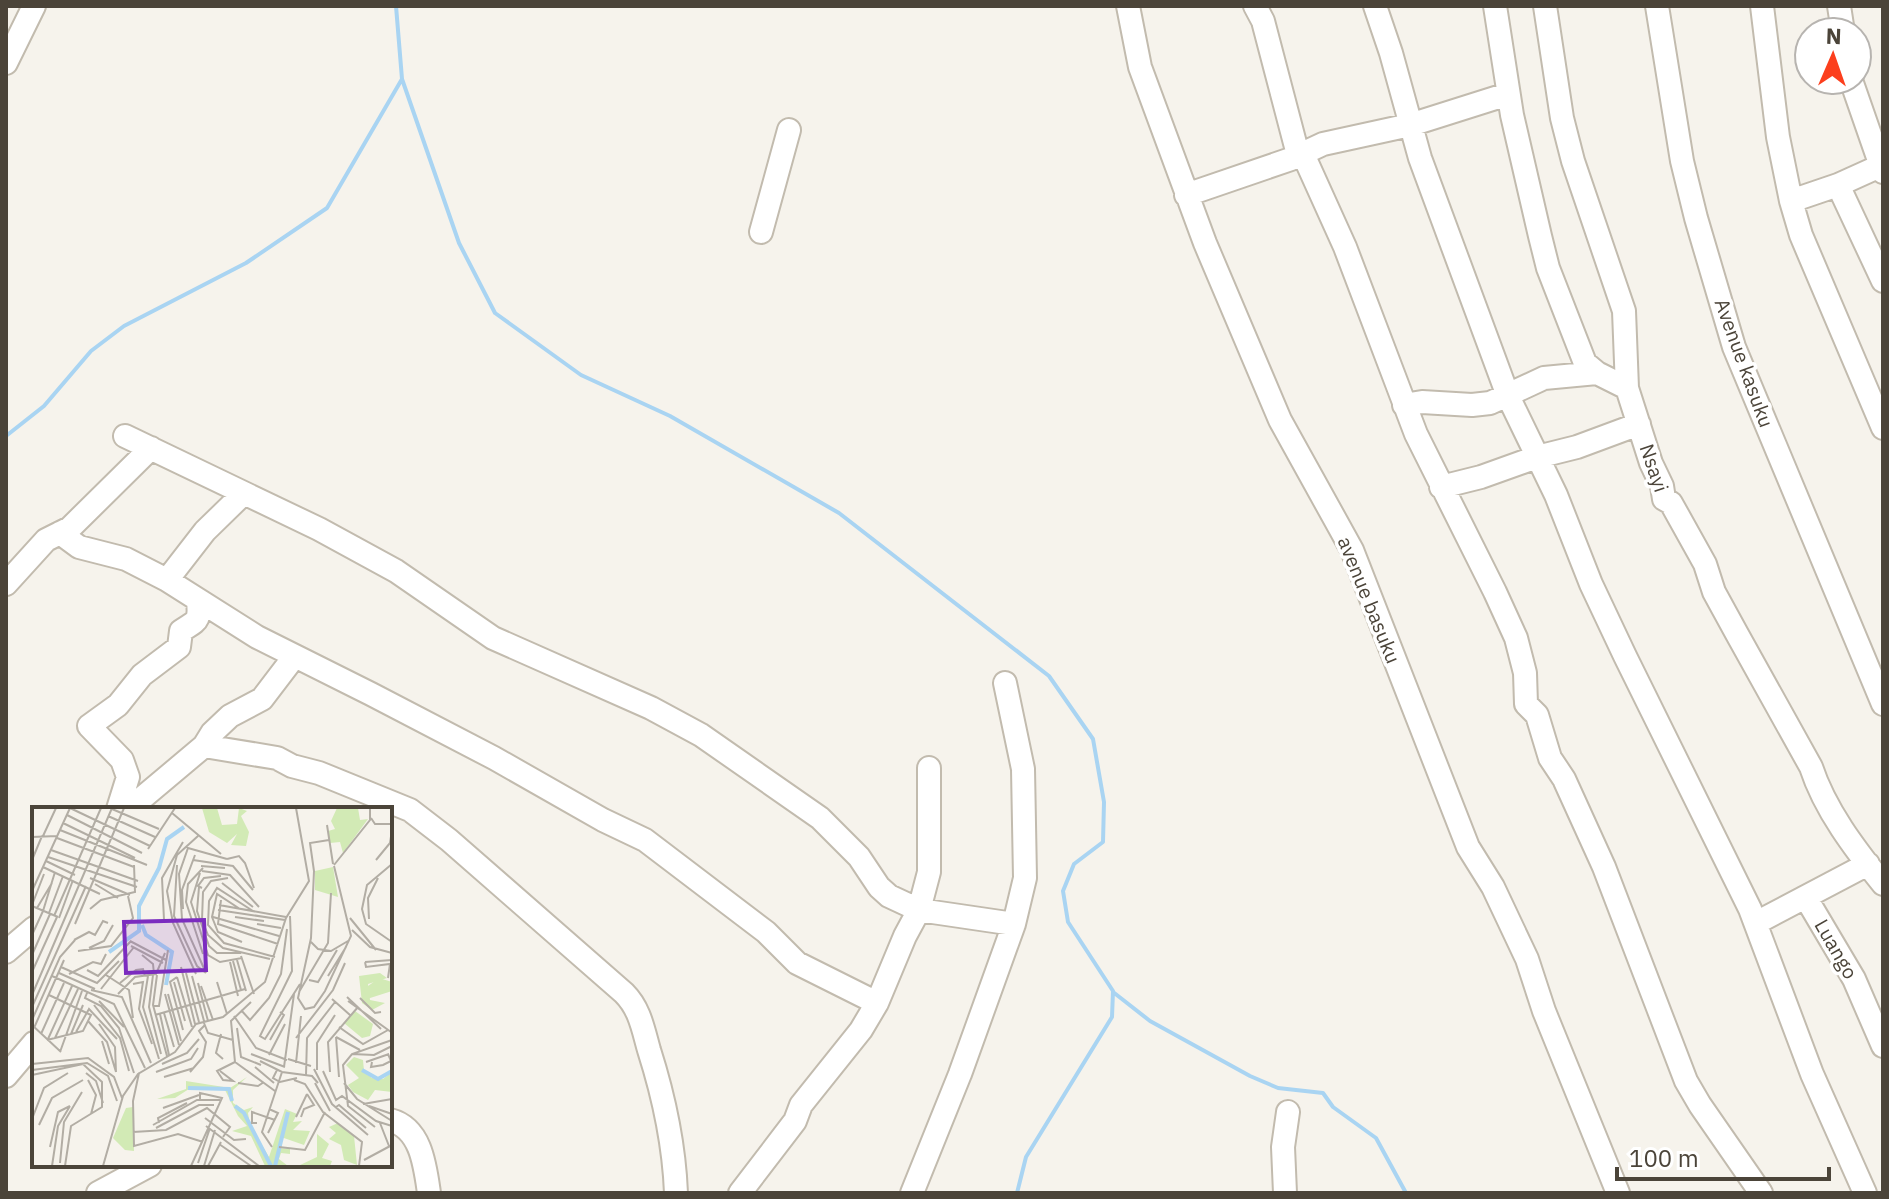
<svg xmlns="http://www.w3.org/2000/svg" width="1889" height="1199" viewBox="0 0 1889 1199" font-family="'IBM Plex Sans',sans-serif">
  <rect width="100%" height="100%" fill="#f6f3ec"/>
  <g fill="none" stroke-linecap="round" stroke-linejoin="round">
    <path stroke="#a9d4f2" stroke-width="4" d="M402 79 459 243 495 313 581 375 670 416 839 513 1049 676 1093 739 1104 802 1103 842 1074 864 1063 891 1068 922 1113 991 1112 1017 1026 1157 1017 1193
      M6 436 44 406 91 351 124 326 246 263 327 208 402 79 396 6
      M1113 992 1150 1021 1250 1076 1278 1088 1323 1093 1333 1107 1376 1138 1406 1193"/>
    <g stroke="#c2bbae" stroke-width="26">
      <path id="minor" d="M1128 6 1140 67 1205 243 1280 420 1352 550 1468 847 1493 887 1527 959 1544 1011 1618 1193
        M1255 6 1263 21 1296 147 1303 154 1345 247 1416 434 1495 592 1516 638 1525 673 1526 704 1537 715 1550 758 1564 779 1604 867 1686 1081 1700 1105 1761 1193
        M1375 6 1391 53 1420 158 1508 396 1556 495 1591 584 1625 656 1750 909 1812 1074 1865 1193
        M1495 6 1512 115 1540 236 1548 268 1585 363 1597 373 1627 388
        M1545 6 1562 118 1573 161 1624 311 1627 388 1651 463 1662 486 1664 499 1671 503 1705 564 1714 592 1737 634 1811 767C1825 810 1855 849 1883 884
        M1657 6 1682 161 1696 218 1734 347 1883 704
        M1762 6 1778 137 1791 201 1801 235 1883 428
        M1839 6 1843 32
        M6 63 34 6
        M1851 80 1883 172
        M1838 185 1883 281
        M1186 195 1291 159 1323 144 1410 125 1508 94
        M1791 201 1838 185 1880 166
        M761 232 789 130
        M1404 405 1422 402 1472 405 1490 403 1544 378 1597 373
        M125 436 319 529 396 571 493 638 651 708 701 735 820 818 859 857 879 887 889 896 919 910 1014 924
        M1441 487 1481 477 1537 457 1577 447 1639 424
        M60 533 79 547 126 559 167 580 257 637 371 694 494 758 603 820 645 840 766 932 797 963 877 1003
        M167 580 205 531 243 494
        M6 584 46 540 70 528 151 448
        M204 746 277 758 292 766 319 773 410 810 449 840 624 993C640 1009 643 1029 649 1050 664 1097 674 1143 676 1193
        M118 809 128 777 122 760 89 726 118 705 142 675 179 647 181 631C197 620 200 623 198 600
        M129 809 204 746 212 733 230 716 262 699 294 657
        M1806 898 1854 979 1883 1046
        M1756 923 1868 864
        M6 952 34 928
        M6 1076 34 1043
        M390 1120C421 1128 425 1165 429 1193
        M98 1193 150 1165
        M740 1193 795 1121 801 1105 861 1030 877 1003 905 936 919 910 929 872V768
        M912 1193 960 1074 1014 924 1025 878 1023 769 1005 683
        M1285 1193 1283 1147 1288 1112"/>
    </g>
    <use href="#minor" stroke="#fff" stroke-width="22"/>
  </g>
  <g text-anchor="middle" stroke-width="7" stroke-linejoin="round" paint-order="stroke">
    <g font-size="20" fill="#4b4439" stroke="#fff">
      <text transform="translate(1744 363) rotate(70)" y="7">Avenue kasuku</text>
      <text transform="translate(1654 468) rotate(71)" y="7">Nsayi</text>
      <text transform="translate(1369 600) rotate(68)" y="7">avenue basuku</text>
      <text transform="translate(1836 949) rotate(60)" y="7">Luango</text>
    </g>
  </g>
  <g transform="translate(32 807)">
    <rect width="360" height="360" fill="#f6f3ec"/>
    <path d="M322 250 331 253 332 264 340 271 351 272 360 265V285L343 283 336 293 321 285 316 278 327 271 314 258ZM215 270 201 283V296L212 303 221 300 216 306 218 318 237 350 253 302 265 307 261 315 270 314 261 323 278 324 272 338 249 330 246 341 258 342V347L249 346 247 352 256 359H233L219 329 200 324 215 319 206 309 193 283 160 280 143 291 125 292 154 282V274L198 281Z" fill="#d2eab5"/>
    <path d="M170 1H185L190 18 205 17 207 1 215 4 209 9 217 25 214 39 199 38 205 27 195 36 177 25ZM305 1H326L328 13 336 12 311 46 308 35 298 36 296 24 303 22 299 14ZM348 166 355 171 336 177 338 193 353 196 340 203 330 196 327 169ZM323 204 341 217 338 229 330 231 312 216ZM101 300 102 344 93 343 81 331 94 301ZM306 316 322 329 325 358 312 353 309 338 297 332 304 326 297 320ZM285 327 297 337 290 351 300 354 298 359H266L285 350Z" fill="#d2eab5"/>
    <path d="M301 60 306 90 283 83V64ZM347 171 360 175V184L335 192 332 182Z" fill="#d2eab5"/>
    <path fill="none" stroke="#a9d4f2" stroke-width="4" d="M110 118 114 128 140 145 134 178M77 145 107 124V99L127 61 135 32 152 20M330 263 346 272 360 264M156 281 197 282 200 294M203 299 212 306 239 359M243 359 256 305"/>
    <path fill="none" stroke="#b2ada4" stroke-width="2" d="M38 1 118 39M80 2 127 22M140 6 189 47M35 8 110 46M76 9 123 30M339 11 343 17H360M31 16 103 51M295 18 301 57M28 23 115 58M11 29 24 1M0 30 25 29M25 31 102 60M297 33 278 36 282 64 279 131 266 191 273 202 282 200 293 184 319 129 302 59M116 42 143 1M19 43 106 74M16 50 105 80M195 52 207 49 213 56 222 81M0 53 10 29M161 53 201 59 221 83M344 53 358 36 360 23M14 54 43 68M360 57 335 78 330 102 334 117 360 135M145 58 142 109 165 159 174 166M302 58 338 13V1M169 59 193 61M11 60 68 87M170 64 198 68 227 100M168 66 159 95 176 148 188 155 210 151M58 71 98 88M196 71 179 74 171 85 170 113 176 128 191 141 238 152M190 76 221 100M63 77 86 91M167 80 165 104 177 139 185 146H209M170 81 166 79 172 71 189 69M0 84 38 1M189 93 186 117 246 137M0 98 12 67M187 98 254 110M0 99 26 110M5 101 20 76M58 102 69 93 103 85 102 58M151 102 150 83 163 48M208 102 185 87 180 110 186 125 210 135M186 103 253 113M11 104 23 65M221 104 185 81 177 94 176 118 192 136 243 150M17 106 31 69M22 109 69 1M258 109 260 164 228 229 233 232 268 177M181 110 247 129M203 110 232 114M27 111 41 73M318 111 344 143M337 112 336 91 346 71M132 113 130 71 151 35M43 117 92 1M225 117 249 121M320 123 338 140 360 146M0 128 11 104M42 133 57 125 63 128 71 114 76 116M98 134 134 153M279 135 286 142 299 144 316 134M99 139 131 156M57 141 72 134 81 118M46 144 79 139 101 111 96 89M171 147 154 95 156 77 171 61M0 148 18 107M110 148 121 157 122 167M209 149 222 187M205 153 214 184M201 154 209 183M198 155 206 189M333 155 334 160 358 157 356 171M333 155 360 153M29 160 65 176 87 154M149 160 163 217M55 163 66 169 99 134M0 165 25 110M27 166 63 182M154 166 167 215M174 166 150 112 147 67 156 41 195 52M37 167 61 155 69 157 74 147M164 167 141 116 135 84 145 48 166 29M74 168 97 183 101 211M121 168 117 200 129 247M125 168 121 198 135 249M20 169 82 197 113 261M116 169 111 200 127 252M160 169 172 214M296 169 314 140M145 170 138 175 151 223M145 170 160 220M277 173 286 175 305 143M142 175 153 214M185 175 195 207M88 176 104 163 111 162 113 169M166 176 176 214M101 177 111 175 107 202 120 237M169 179 181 213M69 182 102 140M59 183 90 190 119 256M267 185 296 136 299 86M55 186 53 191 69 199 87 221 102 266M86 187 103 170 124 167 133 146M133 187 147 238M136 187 149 234M0 188 80 1M315 190 349 222M328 191 343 206 349 205M300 192 318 208M67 194 92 220M316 194 359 225M219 195 199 214 203 255 243 284M62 198 88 231 97 264M121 199H127L136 143M0 200 54 79M209 203 218 213 237 191 249 167 255 122M132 206 142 240M128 207 137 248M123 208 213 182M202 209 224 241 255 253M0 213 28 150 43 133M56 214 75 235 84 265M172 216 176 226 201 233M67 217 83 240 84 265M0 218 29 245M307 220 331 237 356 223M2 221 32 153M205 221 209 250 229 258M44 225 57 202 85 232M9 227 32 176M39 227 51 198M189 227 184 246 191 252M304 230 307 270M304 230 328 243M23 231 46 182M264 231 301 183 313 156M16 232 40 179M15 233 51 224 59 208 17 188M238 233 252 208 248 205M70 234 77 257M28 245 50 184M219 247 253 260M320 247 342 248 360 239M237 248 253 217M256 252 279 259M228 254 250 265 280 269 286 276M334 255 357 247M340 255 339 260 351 258 359 254 356 247M264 256 269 209M0 257 56 251 82 270 90 291M130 257 155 246 167 232M223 260 242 276M252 260 262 187M282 262 300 297 336 328M0 263 55 256 76 269 85 294M245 263 241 271 248 275 265 271M285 263V236L303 208M188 264 201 274 191 273 185 264 203 255M291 264 304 293 310 289 344 314 360 319M124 265 159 252 166 241M158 265 171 250 174 235 167 224 173 218M298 265 296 235 326 200M54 266 64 274 71 296M107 266 101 294 102 339 146 327 171 335M0 268 51 257 70 275V300L39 319 33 359M274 268 275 231 303 195M132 270 162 261M56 273 64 288 59 307M262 273 273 277 291 305 330 335 327 359M206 276 226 279 232 275M283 276 298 304M312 276 325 292 360 314M331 297 360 292M337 299 360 307M304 300 307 298 334 321M131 301 167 288M264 310 275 287M269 310 272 302 282 298 275 287M173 311 202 333 214 332M0 312 12 281 36 266M127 316 126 311 155 296M225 316H220V305L243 313M348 316 357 339M7 318 20 291 51 273M121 318 165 293H188M174 319 227 359M343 320 316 299 311 258 320 247 360 233M124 321 167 298H182M101 325 134 323 175 301 198 320 191 330M236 326 246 306 237 302M187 337 219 359M18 340 26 305 38 299M240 340 230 325 250 265M247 340 273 343 293 305M332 353 360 338M28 356 32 315 50 285M166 356 178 321M20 359 26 319 38 299M71 359 91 289 106 267 143 245 164 217 191 210 233 175 254 111 277 74 264 1M159 359 190 291 168 286V292M172 359 183 323M176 359 189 335"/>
    <path fill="#7b2cbf" fill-opacity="0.15" stroke="#7b2cbf" stroke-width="4" d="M172 113 174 163 94 166 92 115Z"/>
    <rect width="360" height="360" fill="none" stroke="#4b4439" stroke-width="4"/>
  </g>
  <rect width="1889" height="1199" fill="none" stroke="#4b4439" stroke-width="16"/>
  <g transform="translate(1833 56) rotate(2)"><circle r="38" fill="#ffffff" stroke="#b7b4b0" stroke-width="2"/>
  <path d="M0-6L14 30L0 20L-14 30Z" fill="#fc3f1d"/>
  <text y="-12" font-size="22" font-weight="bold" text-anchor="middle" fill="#4b4439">N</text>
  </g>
  <path d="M1617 1167v12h212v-12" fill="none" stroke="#4b4439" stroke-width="4"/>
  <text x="1629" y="1167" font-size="24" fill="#4b4439" stroke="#ffffff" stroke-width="6" paint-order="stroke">100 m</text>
</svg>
